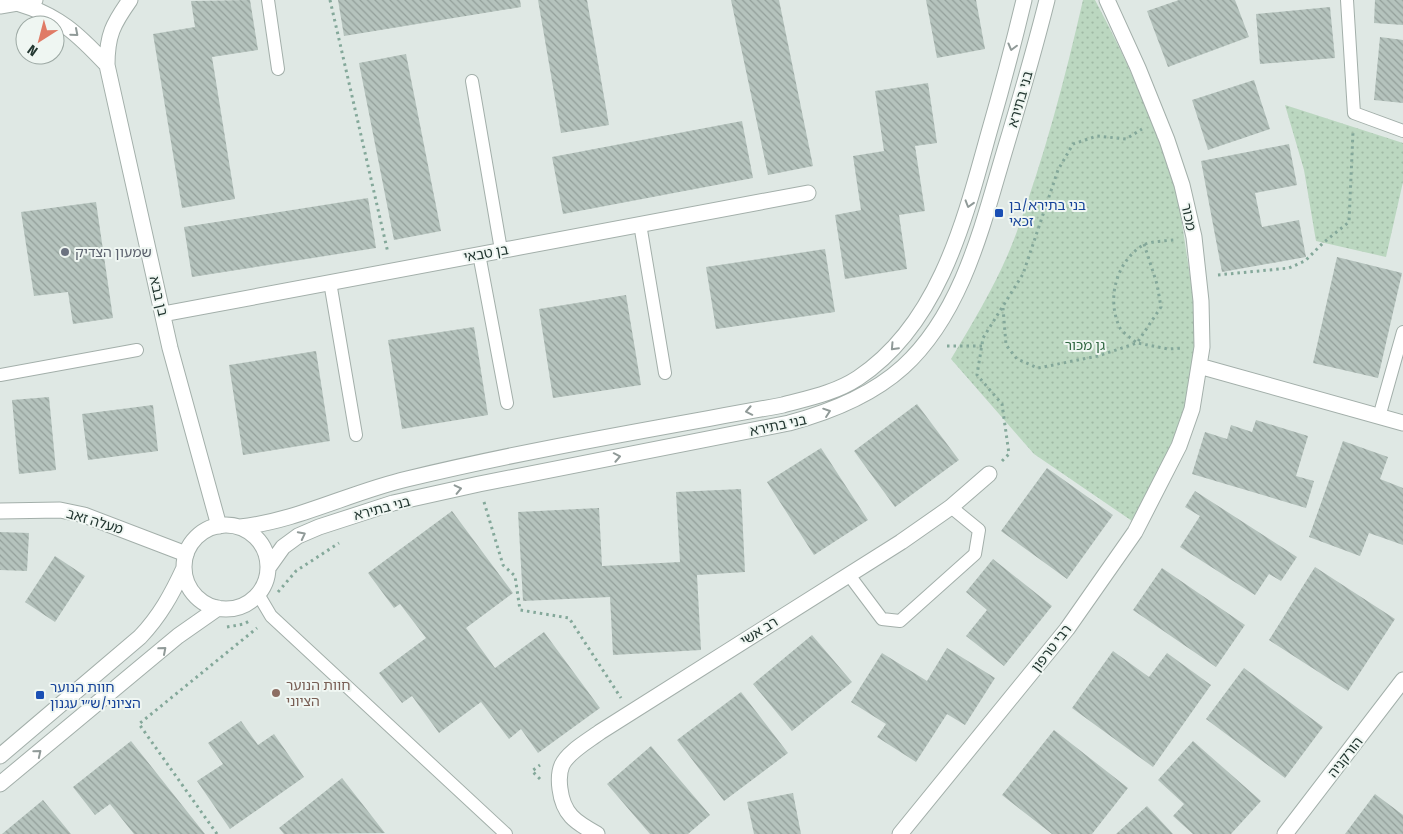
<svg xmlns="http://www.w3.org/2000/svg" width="1403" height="834" viewBox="0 0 1403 834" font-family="'Fira Sans Condensed','Noto Sans Hebrew',sans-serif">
  <defs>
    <pattern id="park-dots" width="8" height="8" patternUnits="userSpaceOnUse" patternTransform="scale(1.25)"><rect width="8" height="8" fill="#bbd7c0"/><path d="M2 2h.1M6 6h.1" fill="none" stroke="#a0b9a5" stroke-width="1.8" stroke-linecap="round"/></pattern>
    <pattern id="building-back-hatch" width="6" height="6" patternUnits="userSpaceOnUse" patternTransform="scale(1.25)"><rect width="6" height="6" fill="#b5c3bd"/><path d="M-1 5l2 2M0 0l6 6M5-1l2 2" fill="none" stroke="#939f9a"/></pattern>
  </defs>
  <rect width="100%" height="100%" fill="#dfe8e4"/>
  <path fill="url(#park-dots)" d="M1083 0H1095C1125 56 1152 116 1172 177 1181 206 1184 239 1189 269 1193 299 1198 326 1195 356 1189 414 1161 470 1132 521L1034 454 951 359C975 319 1000 278 1016 234 1044 158 1065 79 1083 0Z
    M1285 105 1403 143V182L1386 257 1316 241 1304 170Z"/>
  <path fill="url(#building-back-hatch)" d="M250 0 258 50 212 57 235 199 182 208 153 34 195 27 191 1Z
    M338 0H520L521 7 344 36Z
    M538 0H587L609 125 561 133Z
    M731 0H779L813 166 768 175Z
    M926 0H976L985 49 937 58Z
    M1179 0H1235L1249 37 1168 67 1147 11Z
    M1375 0H1403V25L1374 23Z
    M1330 7 1335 58 1260 64 1256 14Z
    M1380 37 1403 40V103L1374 100Z
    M406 54 441 231 394 240 359 63Z
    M1254 80 1270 129 1208 150 1192 100Z
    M928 83 937 143 915 146 925 211 899 215 907 269 845 279 835 215 861 210 853 156 884 151 875 91Z
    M742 121 753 178 563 214 552 157Z
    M1289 144 1297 185 1255 193 1262 227 1299 220 1306 257 1222 272 1201 161Z
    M368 198 376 248 192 277 184 227Z
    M96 202 113 318 73 324 68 292 34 296 21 212Z
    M825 249 835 312 716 329 706 267Z
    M1337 257 1402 273 1378 378 1313 363Z
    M626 295 641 385 553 398 539 309Z
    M474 327 488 415 402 429 388 340Z
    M316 351 330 441 243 455 229 365Z
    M49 397 56 470 19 474 12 400Z
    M917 404 959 460 895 507 854 451Z
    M153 405 158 451 88 460 82 414Z
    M1256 420 1308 436 1296 476 1314 481 1306 508 1192 474 1205 432 1227 439 1231 425 1252 432Z
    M1343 441 1388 457 1380 479 1403 488V545L1369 533 1360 556 1309 537Z
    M821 448 868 520 814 555 767 482Z
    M1047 468 1113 515 1067 579 1001 531Z
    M741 489 745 572 697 575 701 650 613 655 610 597 523 601 518 512 599 508 602 566 680 562 676 492Z
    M1195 491 1297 557 1281 581 1269 574 1255 595 1180 547 1200 516 1185 507Z
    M452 511 513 593 466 628 495 668 544 632 600 708 538 753 521 729 509 739 481 702 439 733 412 696 402 703 379 673 426 638 400 604 394 608 368 573Z
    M0 532 29 533 27 571 0 570Z
    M55 556 85 576 55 622 25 602Z
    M993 559 1052 606 1004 666 966 636 987 610 966 592Z
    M1315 567 1395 619 1348 691 1269 640Z
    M1162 568 1245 625 1216 667 1133 610Z
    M812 635 852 682 792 731 753 684Z
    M947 648 995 678 965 725 947 714 916 762 877 737 886 724 851 702 882 653 927 681Z
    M1113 651 1149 677 1167 653 1211 685 1153 767 1072 708Z
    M1244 668 1323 727 1285 778 1206 719Z
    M741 692 788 753 724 801 677 740Z
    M241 721 258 745 274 734 304 777 230 829 197 781 223 764 208 743Z
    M1054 730 1128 788 1092 834H1052L1002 795Z
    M131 741 205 834H134L110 804 95 815 73 787Z
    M1193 741 1261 801 1231 834H1193L1173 816 1184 804 1158 780Z
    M651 746 710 815 688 834H650L607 784Z
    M342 778 385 833 284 834 279 828Z
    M793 793 801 834H754L747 802Z
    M1375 794 1403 815V834H1345Z
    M43 800 71 834H2Z
    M1147 806 1173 834H1116Z"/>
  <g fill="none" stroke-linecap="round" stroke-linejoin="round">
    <g stroke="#a3afaa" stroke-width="14">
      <path id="service" d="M268 0 278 69
        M1347 0 1354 113 1403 131
        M472 81 501 250
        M640 224 665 373
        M479 254 507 403
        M330 282 356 435
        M0 375 137 350
        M1379 417 1403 332
        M849 575 882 619 900 621 975 554 979 530 951 507
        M258 594 271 616 506 834"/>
    </g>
    <g stroke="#a3afaa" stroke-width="17">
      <path id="minor" d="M130 0C113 24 107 35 107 65L170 348 219 526
        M17 3C58 15 78 34 107 65
        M163 314 808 193
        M1199 366 1403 423
        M0 511 60 510 84 515 186 554
        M597 834C575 822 563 814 560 789 559 782 559 772 562 765 568 752 588 741 600 732L901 542 951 507 989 474
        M900 834 1067 629 1135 532 1179 446 1192 409 1202 347 1201 301 1194 237 1182 185 1167 140 1138 68 1107 0
        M1285 834 1403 680"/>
    </g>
    <g stroke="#a3afaa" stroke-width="17">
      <path id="tertiary" d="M0 6 35 0
        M184 567a42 42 0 1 1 84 0a42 42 0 1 1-84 0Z
        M240 527C297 521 351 492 407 479 531 449 658 428 783 405 809 398 835 393 858 378 938 325 964 223 988 136 1001 91 1013 46 1024 0
        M268 568 283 547 298 536 319 527 393 503 479 484 789 423C830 412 871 396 903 367 962 313 982 227 1004 153 1019 103 1034 52 1047 0
        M0 756 140 637C160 616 172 594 184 568
        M0 784 178 636 218 608"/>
    </g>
    <path stroke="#84a89a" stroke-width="3" stroke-dasharray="2.5 4" stroke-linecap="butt" d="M330 0 388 253
      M1144 244 1157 284 1161 307 1137 343C1132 339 1123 333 1120 328 1106 299 1116 262 1143 245 1151 241 1165 241 1174 240
      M1218 275 1289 268 1305 261 1323 243 1349 222 1353 132
      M1003 308 1006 345 1017 359 1038 368 1098 356 1137 343 1168 349 1183 348
      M947 346H982
      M1002 461 1009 454 1002 404 977 375 983 338 1023 274 1058 170 1073 144 1097 136 1126 139 1142 129
      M484 502 503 565 515 576 520 610 569 618 621 698
      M278 592 296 571 339 543
      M227 627 244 624 251 620
      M540 779 532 771 540 765
      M217 834 139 724 257 628"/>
    <use href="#service" stroke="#fff" stroke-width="12"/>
    <use href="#minor" stroke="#fff" stroke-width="15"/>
    <use href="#tertiary" stroke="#fff" stroke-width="15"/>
  </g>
  <defs><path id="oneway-chevron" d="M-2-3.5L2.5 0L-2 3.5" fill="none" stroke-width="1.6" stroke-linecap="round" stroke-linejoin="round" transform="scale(1.25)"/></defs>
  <g stroke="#909a98">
    <use href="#oneway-chevron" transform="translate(75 33) rotate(41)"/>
    <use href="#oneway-chevron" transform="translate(1012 47) rotate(105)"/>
    <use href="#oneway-chevron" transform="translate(969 204) rotate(107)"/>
    <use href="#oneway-chevron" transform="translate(894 347) rotate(133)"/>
    <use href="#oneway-chevron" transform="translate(749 411) rotate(169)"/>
    <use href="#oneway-chevron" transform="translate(827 412) rotate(-19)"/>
    <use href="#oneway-chevron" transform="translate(617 457) rotate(-11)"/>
    <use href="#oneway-chevron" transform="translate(458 489) rotate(-13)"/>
    <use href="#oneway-chevron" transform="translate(302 535) rotate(-27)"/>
    <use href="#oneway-chevron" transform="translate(163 650) rotate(-41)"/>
    <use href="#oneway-chevron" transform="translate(38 753) rotate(-39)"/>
  </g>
  <g fill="#1a4fb4" stroke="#eff6f2" stroke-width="2">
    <rect x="994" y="208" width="10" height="10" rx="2.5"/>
    <rect x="35" y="690" width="10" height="10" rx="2.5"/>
  </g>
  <circle fill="#6b7280" stroke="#eff6f2" stroke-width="2" cx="65" cy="252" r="5"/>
  <circle fill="#8d6e63" stroke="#eff6f2" stroke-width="2" cx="276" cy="693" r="5"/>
  <g text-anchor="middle" stroke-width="4" stroke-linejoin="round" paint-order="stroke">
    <g font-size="14" fill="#223630" stroke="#eff6f2">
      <text transform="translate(1020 99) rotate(-74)" y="5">בני בתירא</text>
      <text transform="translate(1189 217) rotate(78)" y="5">מכור</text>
      <text transform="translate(486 253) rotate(-10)" y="5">בן טבאי</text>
      <text transform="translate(159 296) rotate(77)" y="5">בן בבא</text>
      <text transform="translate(778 425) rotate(-12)" y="5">בני בתירא</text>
      <text transform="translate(382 508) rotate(-15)" y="5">בני בתירא</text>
      <text transform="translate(95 521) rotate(17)" y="5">מעלה זאב</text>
      <text transform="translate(759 631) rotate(-32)" y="5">רב אשי</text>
      <text transform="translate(1051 648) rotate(-52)" y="5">רבי טרפון</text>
      <text transform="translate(1345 757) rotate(-52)" y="5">הורקניה</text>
    </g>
    <g font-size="14" fill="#164399" stroke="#eff6f2" text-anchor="start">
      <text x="1009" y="210">בני בתירא/בן<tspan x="1009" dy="16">זכאי</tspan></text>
      <text x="50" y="692">חוות הנוער<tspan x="50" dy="16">הציוני/ש״י עגנון</tspan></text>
    </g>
    <g font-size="14" fill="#5b616d" stroke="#eff6f2" text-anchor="start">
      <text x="75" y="257">שמעון הצדיק</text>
    </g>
    <g font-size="14" fill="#326843" stroke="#eff6f2">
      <text x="1085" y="350">גן מכור</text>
    </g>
    <g font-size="14" fill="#785e54" stroke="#eff6f2" text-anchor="start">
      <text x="286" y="690">חוות הנוער<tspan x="286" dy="16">הציוני</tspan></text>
    </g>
  </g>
  <g transform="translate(40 40) rotate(216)"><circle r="24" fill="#eff6f2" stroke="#9da9a4"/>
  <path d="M0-4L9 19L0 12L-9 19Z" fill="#e07b66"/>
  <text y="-8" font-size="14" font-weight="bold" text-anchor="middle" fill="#223630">N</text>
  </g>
</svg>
